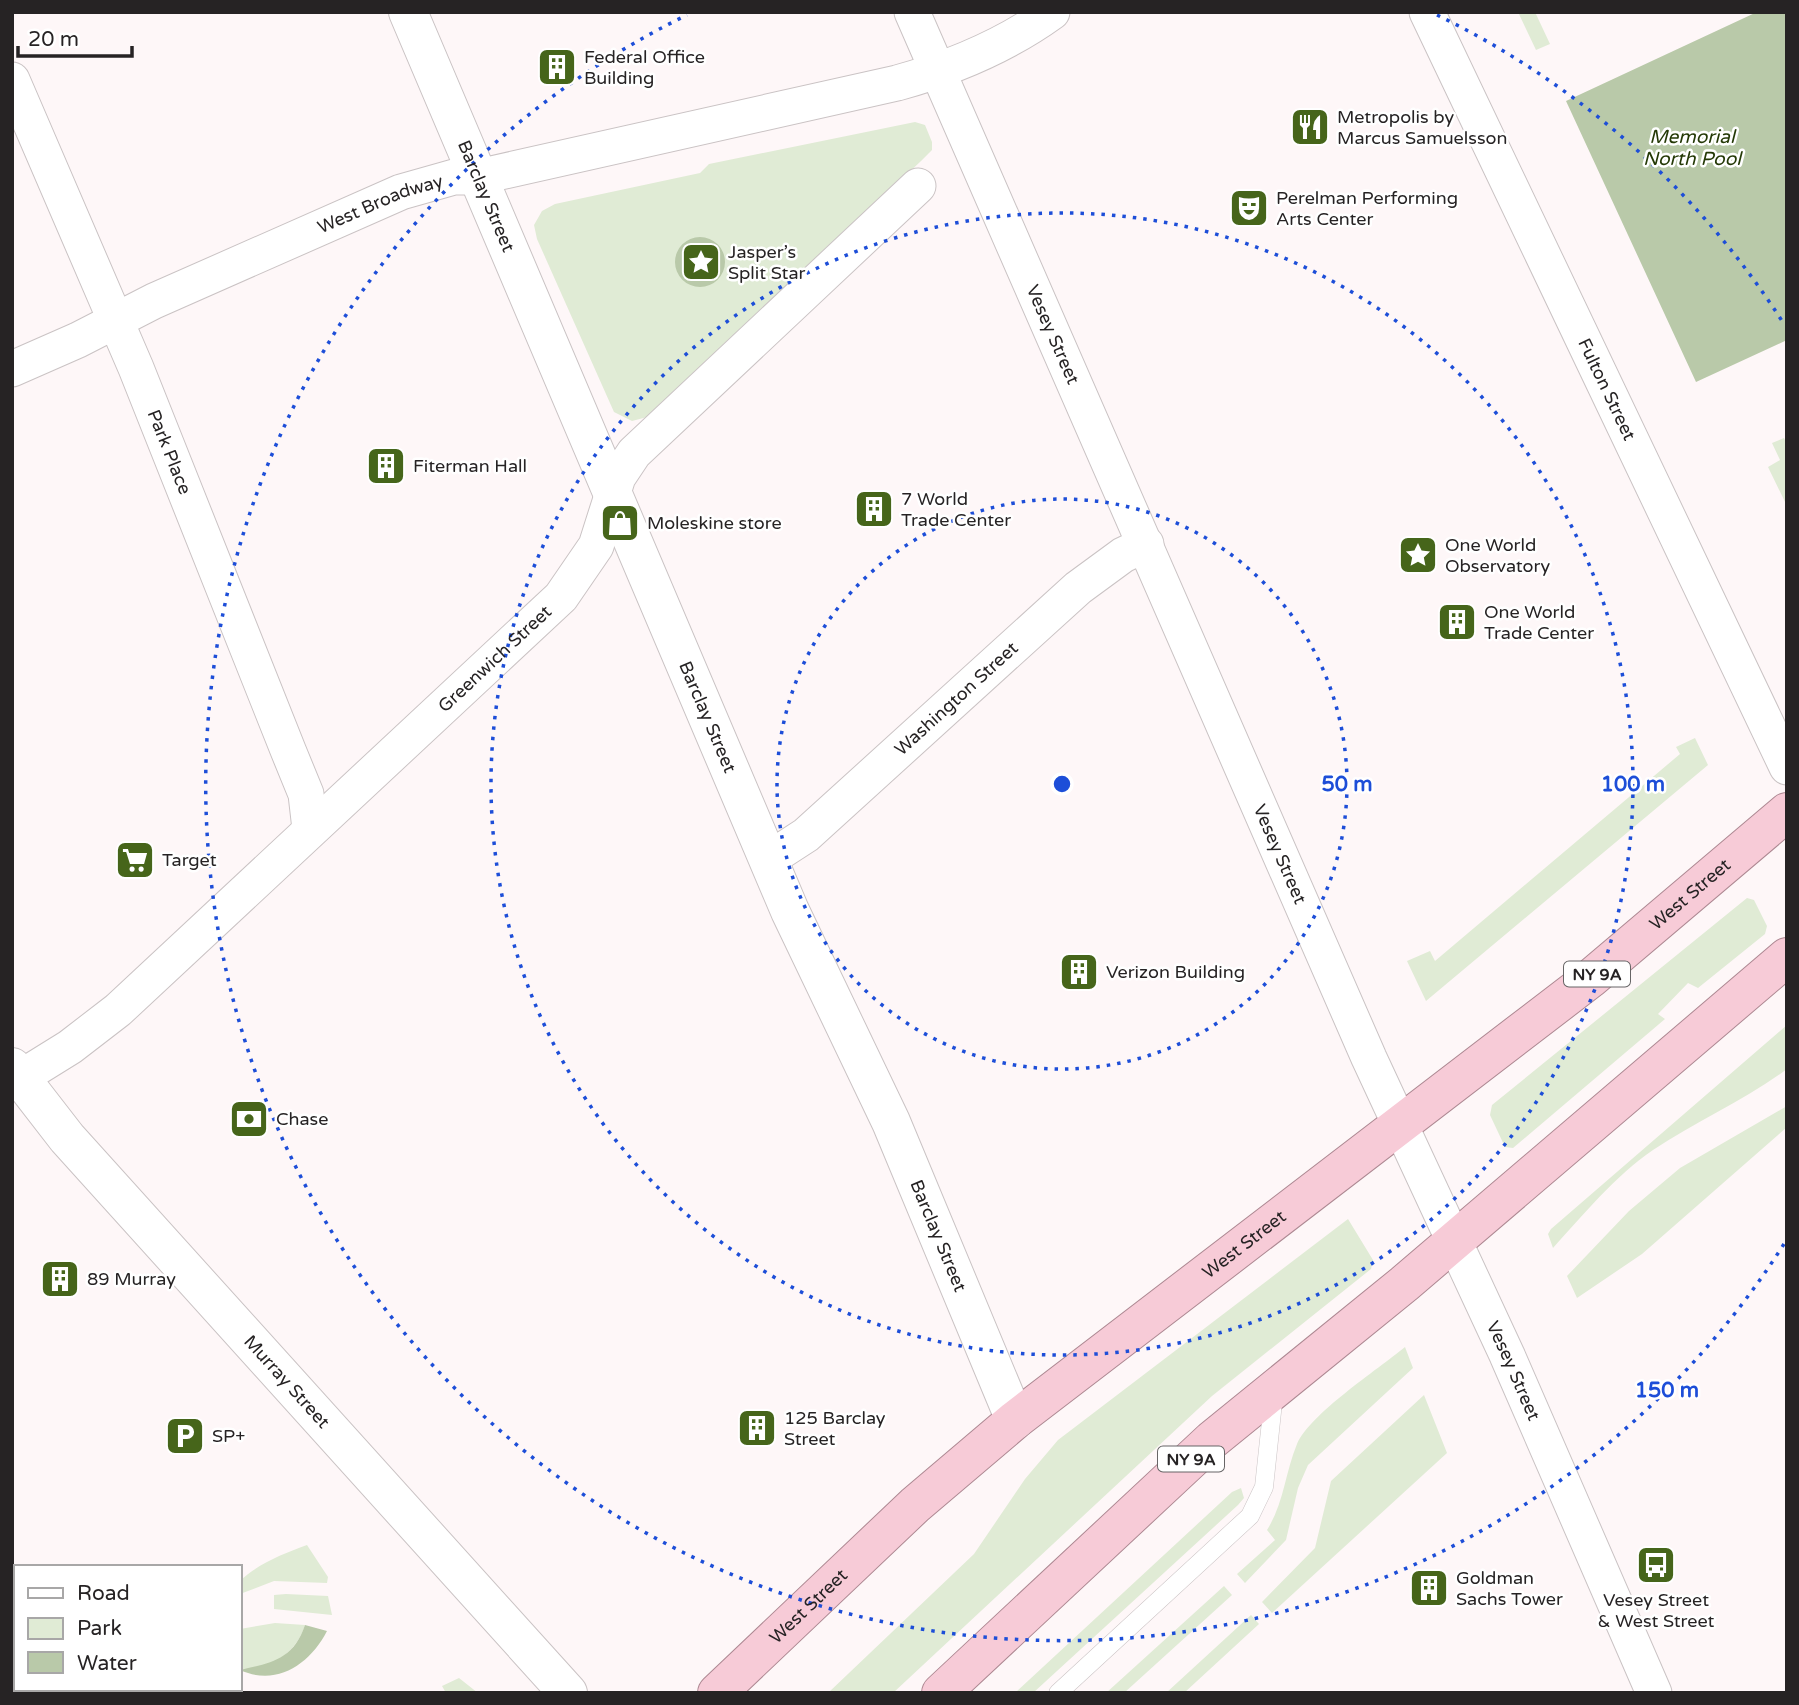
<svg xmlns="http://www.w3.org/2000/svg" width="1799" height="1705" viewBox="0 0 1799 1705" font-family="'Varela Round',sans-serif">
  <rect width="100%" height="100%" fill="#fef7f8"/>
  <path fill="#e0ebd5" d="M1518 12H1535L1550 44 1536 50Z
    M915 122 925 125 932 142V150L921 161 651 416 632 421 614 412 537 239 534 225 542 211 555 204 700 173 709 164Z
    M1784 438 1787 444V506L1768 467 1780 460 1772 443Z
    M1695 738 1708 765 1426 1001 1407 961 1430 951 1435 961 1680 754 1676 747Z
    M1747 898 1754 900 1767 926 1765 934 1698 988 1688 983 1658 1014 1665 1019 1513 1148 1505 1147 1490 1115 1492 1105Z
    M1787 1025V1069C1745 1100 1697 1121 1653 1150 1615 1176 1584 1214 1553 1248L1548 1234 1551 1229Z
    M1787 1106V1127L1642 1254 1577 1298 1567 1276 1629 1211 1680 1168Z
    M1348 1219 1373 1260 1371 1269 1212 1396 893 1693H828L974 1554 1025 1479 1058 1440Z
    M1405 1347 1413 1368 1308 1465 1298 1488 1286 1540 1245 1583 1237 1574 1275 1540 1267 1530C1284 1503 1285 1473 1297 1444 1310 1414 1377 1370 1405 1347Z
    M1424 1395 1447 1453 1272 1613 1262 1602 1315 1548 1331 1481Z
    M1241 1488 1244 1498 1238 1505 1033 1693H1015L1232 1492Z
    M307 1545 328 1577 327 1583 274 1581 240 1594V1581C259 1563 283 1554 307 1545Z
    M1224 1586 1232 1595 1221 1605 1124 1693H1106Z
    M286 1594 328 1596 332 1615 274 1609V1595Z
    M1251 1615 1259 1624 1184 1693H1166Z
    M275 1623 305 1625C296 1654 270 1670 240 1669V1629Z
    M459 1678 478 1693H446L442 1686Z"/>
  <path fill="#b9c9a9" d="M1757 12H1787V340L1696 382 1566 101Z
    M675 262a25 25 0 1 1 50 0a25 25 0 1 1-50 0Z
    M305 1625 327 1631C310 1664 277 1687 240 1670 269 1663 293 1661 305 1625Z"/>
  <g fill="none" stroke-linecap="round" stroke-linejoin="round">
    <g stroke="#cac3c4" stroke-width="19">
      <path id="service" d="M1058 1693 1250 1516 1264 1487 1274 1393"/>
    </g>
    <g stroke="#cac3c4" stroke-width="37">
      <g id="minor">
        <path id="s1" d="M912 12 1369 1058 1507 1355 1654 1693"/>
        <path id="s2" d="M1427 12 1787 767"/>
        <path id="s3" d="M12 80 136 368 288 750 306 794 310 829"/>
        <path id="s4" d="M12 369 78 340 154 301 401 192 454 177H478L897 83C952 68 1005 46 1052 12"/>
        <path id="s5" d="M769 859 806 835 1078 588 1123 555 1146 544"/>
        <path id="s6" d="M12 1083 70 1047 118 1010 561 597 596 546 618 477 634 453 918 186"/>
      </g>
    </g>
    <g stroke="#cac3c4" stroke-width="40">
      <g id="secondary">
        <path id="s7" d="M408 12 790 911 891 1122 1015 1420"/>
        <path id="s8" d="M12 1067 67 1138 568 1693"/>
      </g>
    </g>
    <g stroke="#ad8892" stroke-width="40">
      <g id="trunk">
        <path id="s9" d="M717 1693 915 1505 1015 1420 1590 979 1787 812"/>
        <path d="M941 1693 1212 1440 1404 1284 1787 957"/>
      </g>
    </g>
    <use href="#service" stroke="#fff" stroke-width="18"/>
    <use href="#minor" stroke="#fff" stroke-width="35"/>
    <use href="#secondary" stroke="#fff" stroke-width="38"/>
    <use href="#trunk" stroke="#f7cbd7" stroke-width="38"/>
  </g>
  <g fill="none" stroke="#1d4ed8" stroke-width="3.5" stroke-dasharray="3.5 7">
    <circle cx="1062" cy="784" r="285"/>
    <circle cx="1062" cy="784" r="571"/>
    <path d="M1784 1244A856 856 0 1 1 687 15M1437 15A856 856 0 0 1 1784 324"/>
  </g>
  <defs>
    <g id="building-square" transform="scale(2.0125)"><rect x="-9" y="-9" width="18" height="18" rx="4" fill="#46651a" stroke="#fff"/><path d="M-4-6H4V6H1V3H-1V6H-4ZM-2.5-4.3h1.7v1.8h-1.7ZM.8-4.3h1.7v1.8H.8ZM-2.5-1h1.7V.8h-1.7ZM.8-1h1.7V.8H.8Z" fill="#fff"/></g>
    <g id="restaurant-square" transform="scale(2.0125)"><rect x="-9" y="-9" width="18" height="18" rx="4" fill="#46651a" stroke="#fff"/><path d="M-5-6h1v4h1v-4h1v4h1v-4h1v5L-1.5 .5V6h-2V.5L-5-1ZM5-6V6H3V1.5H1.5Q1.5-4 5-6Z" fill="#fff"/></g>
    <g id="theatre-square" transform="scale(2.0125)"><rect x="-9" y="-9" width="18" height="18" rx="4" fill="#46651a" stroke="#fff"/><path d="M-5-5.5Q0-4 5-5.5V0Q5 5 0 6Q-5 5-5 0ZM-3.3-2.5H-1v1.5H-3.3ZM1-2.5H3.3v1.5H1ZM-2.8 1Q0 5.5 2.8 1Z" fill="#fff"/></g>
    <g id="sight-square" transform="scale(2.0125)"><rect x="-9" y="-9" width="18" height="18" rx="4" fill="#46651a" stroke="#fff"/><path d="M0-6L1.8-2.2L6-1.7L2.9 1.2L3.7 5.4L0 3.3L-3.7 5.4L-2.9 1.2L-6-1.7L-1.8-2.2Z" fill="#fff"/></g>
    <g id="shop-square" transform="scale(2.0125)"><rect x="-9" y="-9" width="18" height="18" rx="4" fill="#46651a" stroke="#fff"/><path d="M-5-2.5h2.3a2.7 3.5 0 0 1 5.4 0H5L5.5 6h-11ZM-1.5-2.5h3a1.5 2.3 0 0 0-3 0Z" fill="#fff"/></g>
    <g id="supermarket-square" transform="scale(2.0125)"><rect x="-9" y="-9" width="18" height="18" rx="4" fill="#46651a" stroke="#fff"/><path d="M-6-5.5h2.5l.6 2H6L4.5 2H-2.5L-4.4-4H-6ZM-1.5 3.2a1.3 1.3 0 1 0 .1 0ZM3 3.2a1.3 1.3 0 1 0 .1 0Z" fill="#fff"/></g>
    <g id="bank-square" transform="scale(2.0125)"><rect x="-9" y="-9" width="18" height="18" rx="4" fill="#46651a" stroke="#fff"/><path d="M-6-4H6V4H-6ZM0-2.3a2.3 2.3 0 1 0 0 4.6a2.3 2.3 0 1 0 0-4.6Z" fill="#fff"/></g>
    <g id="parking-square" transform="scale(2.0125)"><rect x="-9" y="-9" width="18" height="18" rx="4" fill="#46651a" stroke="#fff"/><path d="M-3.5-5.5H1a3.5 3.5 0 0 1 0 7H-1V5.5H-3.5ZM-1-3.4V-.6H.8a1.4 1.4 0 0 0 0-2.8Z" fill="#fff"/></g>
    <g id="bus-square" transform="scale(2.0125)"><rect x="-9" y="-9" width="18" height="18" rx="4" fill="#46651a" stroke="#fff"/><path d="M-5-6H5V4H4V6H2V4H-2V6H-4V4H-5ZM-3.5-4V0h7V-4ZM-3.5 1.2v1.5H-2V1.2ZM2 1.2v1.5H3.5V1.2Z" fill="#fff"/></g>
  </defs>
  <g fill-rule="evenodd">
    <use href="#building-square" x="557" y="67"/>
    <use href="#restaurant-square" x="1310" y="127"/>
    <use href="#theatre-square" x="1249" y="208"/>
    <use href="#sight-square" x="701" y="262"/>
    <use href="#building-square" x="386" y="466"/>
    <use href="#building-square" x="874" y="509"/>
    <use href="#shop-square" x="620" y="523"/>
    <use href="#sight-square" x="1418" y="555"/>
    <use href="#building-square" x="1457" y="622"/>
    <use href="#supermarket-square" x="135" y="860"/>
    <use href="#building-square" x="1079" y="972"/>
    <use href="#bank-square" x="249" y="1119"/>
    <use href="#building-square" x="60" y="1279"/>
    <use href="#building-square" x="757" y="1428"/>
    <use href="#parking-square" x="185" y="1436"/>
    <use href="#bus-square" x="1656" y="1565"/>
    <use href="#building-square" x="1429" y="1588"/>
  </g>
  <g text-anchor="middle" stroke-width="5" stroke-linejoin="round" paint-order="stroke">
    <g fill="#fff" stroke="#676566" stroke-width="2">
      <rect x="1564" y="961.5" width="66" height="25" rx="5"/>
      <rect x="1158" y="1446.5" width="66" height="25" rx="5"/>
    </g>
    <g font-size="16" font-weight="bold" fill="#262324">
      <text x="1597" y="980">NY 9A</text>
      <text x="1191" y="1465">NY 9A</text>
    </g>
    <g font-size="18" fill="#262324" stroke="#fff" text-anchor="start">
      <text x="584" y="63">Federal Office<tspan x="584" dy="21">Building</tspan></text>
      <text x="1337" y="123">Metropolis by<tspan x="1337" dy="21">Marcus Samuelsson</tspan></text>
      <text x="1276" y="204">Perelman Performing<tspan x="1276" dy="21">Arts Center</tspan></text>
      <text x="728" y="258">Jasper’s<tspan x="728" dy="21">Split Star</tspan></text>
      <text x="413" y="472">Fiterman Hall</text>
      <text x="901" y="505">7 World<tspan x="901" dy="21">Trade Center</tspan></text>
      <text x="647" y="529">Moleskine store</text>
      <text x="1445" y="551">One World<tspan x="1445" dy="21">Observatory</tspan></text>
      <text x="1484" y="618">One World<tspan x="1484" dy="21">Trade Center</tspan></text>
      <text x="162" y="866">Target</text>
      <text x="1106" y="978">Verizon Building</text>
      <text x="276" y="1125">Chase</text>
      <text x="87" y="1285">89 Murray</text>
      <text x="784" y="1424">125 Barclay<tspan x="784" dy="21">Street</tspan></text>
      <text x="212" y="1442">SP+</text>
      <text x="1456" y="1584">Goldman<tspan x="1456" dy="21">Sachs Tower</tspan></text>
      <text x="1656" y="1606" text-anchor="middle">Vesey Street<tspan x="1656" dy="21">&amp; West Street</tspan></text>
    </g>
    <g font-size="18" fill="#262324" stroke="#fff">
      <text dy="6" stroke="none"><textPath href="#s7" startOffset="200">Barclay Street</textPath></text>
      <text dy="6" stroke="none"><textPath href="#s4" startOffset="404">West Broadway</textPath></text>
      <text dy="6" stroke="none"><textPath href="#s1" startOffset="352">Vesey Street</textPath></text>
      <text dy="6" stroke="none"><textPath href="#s2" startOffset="418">Fulton Street</textPath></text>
      <text dy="6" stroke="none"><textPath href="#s3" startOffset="404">Park Place</textPath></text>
      <text dy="6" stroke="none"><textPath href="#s6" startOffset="644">Greenwich Street</textPath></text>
      <text dy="6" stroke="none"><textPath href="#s5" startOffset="247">Washington Street</textPath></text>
      <text dy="6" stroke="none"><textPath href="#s7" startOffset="766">Barclay Street</textPath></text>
      <text dy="6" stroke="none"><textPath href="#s1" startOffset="919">Vesey Street</textPath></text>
      <text dy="6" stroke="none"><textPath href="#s9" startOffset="1260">West Street</textPath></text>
      <text dy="6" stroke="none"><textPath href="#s7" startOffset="1334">Barclay Street</textPath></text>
      <text dy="6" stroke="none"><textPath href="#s9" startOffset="693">West Street</textPath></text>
      <text dy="6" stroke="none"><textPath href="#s1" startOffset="1486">Vesey Street</textPath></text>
      <text dy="6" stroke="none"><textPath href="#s8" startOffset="418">Murray Street</textPath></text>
      <text dy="6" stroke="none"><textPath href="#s9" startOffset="126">West Street</textPath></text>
    </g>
    <g font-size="19" font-style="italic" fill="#243906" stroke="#fff">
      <text x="1692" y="143">Memorial<tspan x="1692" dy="22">North Pool</tspan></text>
    </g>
  </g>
  <circle cx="1062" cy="784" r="10" fill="#1d4ed8" stroke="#fff" stroke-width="3.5"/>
  <g font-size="21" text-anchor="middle" font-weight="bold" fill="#1d4ed8" stroke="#fff" stroke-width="5" stroke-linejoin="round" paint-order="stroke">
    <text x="1347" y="791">50 m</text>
    <text x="1633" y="791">100 m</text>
    <text x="1667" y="1397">150 m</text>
  </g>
  <rect width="1799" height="1705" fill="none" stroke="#262324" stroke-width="28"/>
  <rect x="14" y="1565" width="228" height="126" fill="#ffffff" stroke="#a8a7a7" stroke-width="2"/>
  <rect x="28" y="1588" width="35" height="10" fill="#ffffff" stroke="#a8a7a7" stroke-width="2"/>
  <text x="77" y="1600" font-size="21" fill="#262324">Road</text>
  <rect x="28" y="1618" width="35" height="21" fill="#e0ebd5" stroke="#a8a7a7" stroke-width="2"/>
  <text x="77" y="1635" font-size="21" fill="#262324">Park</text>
  <rect x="28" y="1652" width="35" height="21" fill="#b9c9a9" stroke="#a8a7a7" stroke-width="2"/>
  <text x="77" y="1670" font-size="21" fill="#262324">Water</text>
  <path d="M18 46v10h114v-10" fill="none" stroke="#262324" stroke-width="3.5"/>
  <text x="28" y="46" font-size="21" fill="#262324" stroke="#ffffff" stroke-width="5" paint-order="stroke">20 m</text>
</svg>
